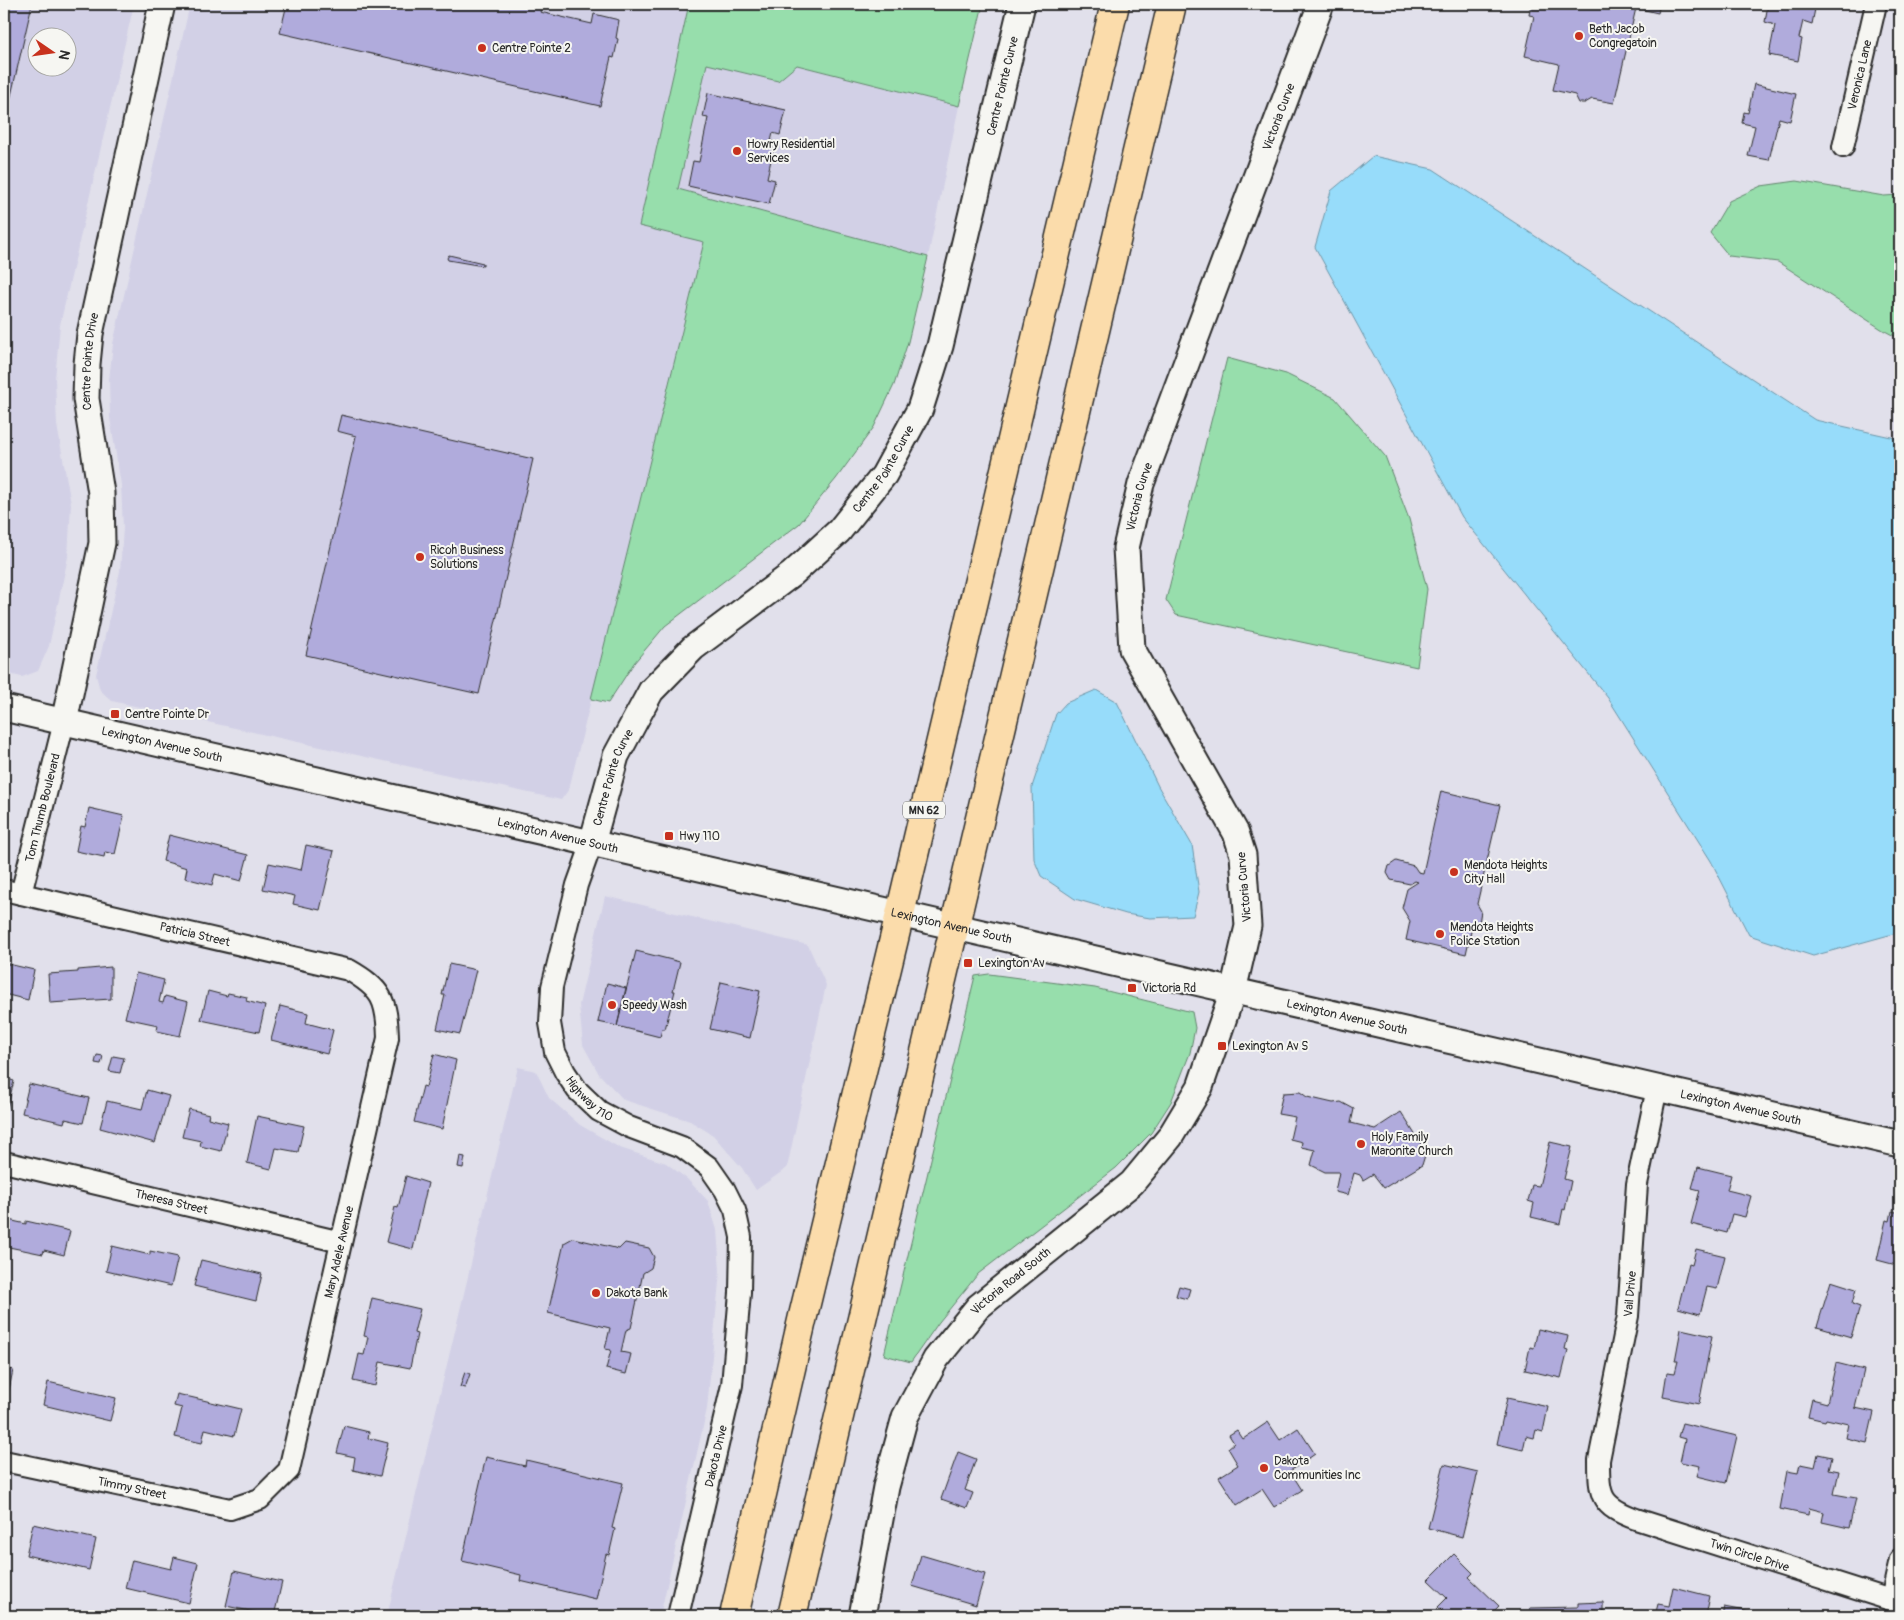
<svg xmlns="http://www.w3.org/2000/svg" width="1904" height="1620" viewBox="0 0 1904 1620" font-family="Pangolin,sans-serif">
  <rect width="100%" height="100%" fill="#e1e0eb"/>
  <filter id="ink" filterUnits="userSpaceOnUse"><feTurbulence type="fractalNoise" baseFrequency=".02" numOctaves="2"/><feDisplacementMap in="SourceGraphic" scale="10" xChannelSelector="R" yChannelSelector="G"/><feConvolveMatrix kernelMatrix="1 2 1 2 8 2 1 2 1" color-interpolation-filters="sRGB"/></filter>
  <g filter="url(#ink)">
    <path fill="#d2d0e6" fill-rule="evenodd" d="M4 4H134L60 325 55 379 57 425 71 504 68 557 49 646 38 671 22 677 4 673ZM38 38H68V68H38Z
      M190 4H689L639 226 704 241 569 789 561 800 112 701 100 690 96 675 120 571 123 528 121 485 110 418 109 380 113 344Z
      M707 63 778 81 797 65 959 106 928 257 677 189Z
      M605 896 808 945 826 985 787 1168 756 1190 742 1168 713 1135 690 1121 624 1100 599 1074 583 1045 579 1005Z
      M518 1067 536 1071 549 1098 580 1125 620 1148 666 1163 687 1179 708 1201 717 1230 720 1271 707 1409 660 1616H387Z"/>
    <path fill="#97deac" stroke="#61846c" d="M689 4H983L959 106 797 65 778 81 707 64 678 189 928 257 908 342 894 385 874 427 836 479 799 524 665 626 634 663 608 703 591 699 704 242 639 226Z
      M1797 181 1884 196 1900 195V339L1883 330 1778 262 1729 256 1710 233 1729 201 1761 186Z
      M1227 358 1286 374 1335 398 1385 456 1409 519 1427 589 1417 667 1176 615 1166 600Z
      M989 974 1095 988 1192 1012 1195 1028 1190 1053 1171 1102 1151 1133 1116 1168 978 1274 939 1322 911 1362 884 1355 975 976Z"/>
    <path fill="#97dcfa" stroke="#6c95a7" d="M1373 156 1433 169 1815 420 1900 439V932L1813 956 1749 935 1711 861 1608 698 1462 517 1315 247 1331 191Z
      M1096 690 1117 702 1158 786 1192 845 1199 892 1193 916 1150 918 1126 914 1075 899 1041 876 1034 859 1032 787 1056 714 1066 703Z"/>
    <path fill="#b0abdc" stroke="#2b2b2b" d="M4 4H32L5 122H4Z
      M287 4H542L540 12 592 24 594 14 619 20 616 38 618 39 614 58 611 57 600 106 280 33Z
      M1531 4H1660L1658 13 1636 8 1614 103 1592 99 1585 103H1579L1575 95 1553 90 1559 64 1525 56 1534 16 1529 15Z
      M1768 4H1816L1812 24 1803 21 1799 38 1802 39 1798 61 1769 55 1775 25 1765 22Z
      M1754 84 1796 94 1790 121 1779 118 1769 160 1748 156 1755 126 1742 123 1744 112 1748 113Z
      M708 93 786 110 780 135 773 133 771 141 775 142 767 178 775 180 769 204 688 186 693 161 699 162 708 118 703 117Z
      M449 255 483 263V266L448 260 447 258Z
      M341 415 533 459 479 694 306 655 356 436 337 431Z
      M1441 791 1500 805 1477 904 1481 911 1479 923 1472 927 1466 954 1406 940 1410 921 1402 908 1407 889 1418 882 1415 881 1410 884 1391 880 1387 873 1389 866 1396 861 1414 866 1418 872 1423 873Z
      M89 808 124 816 115 854 105 852 104 857 76 851 81 826 85 827Z
      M169 835 248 855 241 881 215 874 212 885 185 878 187 868 163 861Z
      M306 845 334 851 320 910 293 904 295 896 263 889 269 863 301 870Z
      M636 951 680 962 673 991H675L665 1029H662L660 1037 617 1026Z
      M4 963 34 970 28 1000 4 994Z
      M449 964 476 970 460 1034 437 1029 445 995H442Z
      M111 967V999L50 1003 48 974 78 972V970Z
      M136 973 164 980 159 1002 163 1003 165 996 188 1002 180 1036 157 1031 158 1025 125 1018Z
      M721 982 760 991 750 1038 710 1029Z
      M607 983 626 988 617 1026 598 1022Z
      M208 991 227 996 228 993 247 997 246 1001 265 1006 259 1032 201 1020Z
      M280 1006 308 1013 306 1023 333 1030 327 1054 271 1040Z
      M434 1054 456 1060 442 1129 414 1122 423 1086 426 1087Z
      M97 1055 103 1056 101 1064 95 1063Z
      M113 1056 124 1058 120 1073 109 1071Z
      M4 1078 14 1081 7 1108H4Z
      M29 1084 89 1098 83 1123 65 1119 64 1123 22 1113Z
      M147 1090 169 1096 155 1143 100 1128 107 1101 142 1109Z
      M1300 1092 1307 1097 1333 1103 1341 1102 1354 1109 1351 1123 1375 1129 1401 1112 1426 1152 1422 1165 1384 1188 1373 1174 1363 1180 1360 1175 1354 1173 1348 1195 1335 1192 1339 1172H1325L1311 1165 1315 1150 1301 1147 1302 1142 1290 1139 1295 1117 1278 1114 1283 1093Z
      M189 1109 209 1114 208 1118 228 1123 221 1151 200 1146 201 1141 182 1137Z
      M257 1116 304 1126 298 1152 276 1148 271 1169 247 1163Z
      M1550 1142 1572 1147 1564 1179 1571 1181 1565 1210 1563 1209 1560 1224 1531 1217 1534 1203 1528 1201 1532 1185 1539 1186Z
      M460 1156 465 1157 463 1168 458 1167Z
      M1698 1167 1731 1175 1727 1190 1751 1196 1745 1217 1732 1214 1727 1233 1691 1224 1700 1190 1692 1188Z
      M406 1176 428 1183 413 1249 386 1242 395 1207 398 1208Z
      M1892 1211 1900 1213V1266L1877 1260 1886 1220 1890 1221Z
      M4 1219 26 1224V1221L70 1231 64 1255 44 1250 43 1254 4 1246Z
      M573 1238 619 1249 625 1243 649 1248 654 1257 651 1268 643 1273 631 1328 626 1330 621 1352 631 1354 626 1374 606 1369 611 1350 605 1349 610 1328 548 1313 564 1243Z
      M112 1246 150 1255V1251L178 1257 171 1286 106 1271Z
      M1696 1249 1725 1256 1717 1289 1707 1287 1700 1314 1678 1308 1689 1263 1692 1264Z
      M201 1260 262 1274 256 1301 194 1286Z
      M1831 1281 1856 1289 1852 1304 1860 1307 1851 1337 1817 1327Z
      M1179 1286 1190 1289 1187 1299 1176 1296Z
      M372 1298 420 1309 414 1333 417 1334 410 1368 380 1362 375 1386 353 1381 359 1354 364 1355 368 1337 364 1336Z
      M1538 1329 1568 1336 1565 1349 1568 1350 1561 1378 1525 1370 1530 1347 1534 1348Z
      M1681 1329 1712 1336 1699 1404 1663 1397 1667 1372 1675 1373 1678 1361H1675Z
      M1836 1363 1864 1370 1855 1408 1874 1412 1867 1443 1846 1438 1849 1424 1826 1419 1825 1421 1808 1417 1812 1399 1827 1403Z
      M4 1368 13 1370 7 1400 4 1399Z
      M465 1372 470 1374 465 1388 460 1387Z
      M48 1382 116 1398 110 1421 43 1405Z
      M177 1394 241 1409 234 1436 205 1429 202 1443 175 1437 182 1408 174 1406Z
      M1507 1398 1548 1407 1543 1432 1536 1430 1534 1438 1526 1436 1523 1450 1497 1444Z
      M1268 1422 1280 1440 1298 1428 1315 1454 1290 1471 1302 1490 1274 1507 1262 1489 1237 1505 1219 1477 1238 1465 1228 1448 1234 1443 1229 1435 1237 1430 1243 1439Z
      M1682 1423 1737 1436 1726 1483 1697 1476 1700 1466 1680 1462 1685 1439 1678 1437Z
      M344 1426 369 1432 368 1438 388 1443 380 1476 353 1470 355 1457 337 1453Z
      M958 1452 976 1459 965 1490 973 1493 967 1508 941 1499Z
      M1818 1454 1832 1457 1829 1469 1839 1471 1834 1494 1856 1498 1849 1528 1822 1522 1824 1512 1809 1508 1808 1515 1780 1509 1787 1471 1798 1473 1800 1464 1815 1467Z
      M486 1457 525 1466 526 1460 623 1483 612 1528 615 1529 609 1555 606 1554 596 1599 520 1581 521 1575 462 1561Z
      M1444 1464 1478 1472 1462 1537 1428 1528Z
      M33 1524 96 1539 89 1570 26 1555Z
      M1454 1554 1473 1573 1469 1577 1499 1606 1489 1616H1464L1461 1613 1459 1616H1447L1438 1607 1447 1598 1428 1580Z
      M921 1555 985 1574 976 1605 912 1586Z
      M174 1557 198 1563 189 1603 125 1588 132 1560 171 1569Z
      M234 1571 282 1582 274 1616 226 1606Z
      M1673 1587 1709 1596 1705 1616H1655L1658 1604 1669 1606Z
      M1603 1602V1616H1530V1608L1578 1607V1603Z
      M1724 1607 1771 1616H1722Z"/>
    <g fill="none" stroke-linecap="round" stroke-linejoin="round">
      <g stroke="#2b2b2b" stroke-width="24">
        <g id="minor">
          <path id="s1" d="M1843 147 1876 4"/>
          <path id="s2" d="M592 843 577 885 552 987 550 1023 555 1052 565 1072 577 1090 599 1111 629 1127 682 1147 709 1167 725 1190 735 1210 741 1237 740 1293 732 1385 678 1616"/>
          <path id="s3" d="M4 890 349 970C382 989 387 1000 388 1038L289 1470 260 1499 230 1509 4 1461"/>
          <path id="s4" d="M21 894 64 722"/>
          <path id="s5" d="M1657 1088 1637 1184 1628 1316 1599 1460C1599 1496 1600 1506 1636 1519L1900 1603"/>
          <path id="s6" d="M4 1162 341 1242"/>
          <path d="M1891 1600 1900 1559"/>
        </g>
      </g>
      <g stroke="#2b2b2b" stroke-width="29">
        <g id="tertiary">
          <path id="s7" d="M4 708 1900 1144"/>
          <path id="s8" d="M64 722 102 543 101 493 86 399 87 364 90 334 162 4"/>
          <path id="s9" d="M592 843 616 756 651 691 693 648 792 574 839 531 884 475 920 409 940 346 1022 4"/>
          <path id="s10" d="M862 1616 886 1487 905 1417 936 1359 978 1307 1132 1183 1170 1137 1200 1087 1233 991 1248 926 1243 855 1236 833 1132 649 1126 548 1141 484 1321 4"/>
        </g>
      </g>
      <g stroke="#2b2b2b" stroke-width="31">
        <path id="trunk" d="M734 1616 803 1316 900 914 1115 4
          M792 1616 1172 4"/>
      </g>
      <use href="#minor" stroke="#f6f6f2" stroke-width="20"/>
      <use href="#tertiary" stroke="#f6f6f2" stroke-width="25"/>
      <use href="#trunk" stroke="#fbdcab" stroke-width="28"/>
    </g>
  </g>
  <g fill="#c8321e" stroke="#f6f6f2" stroke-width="2">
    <circle cx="1579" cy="36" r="5"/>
    <circle cx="482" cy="48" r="5"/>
    <circle cx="737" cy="151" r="5"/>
    <circle cx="420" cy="557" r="5"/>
    <rect x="110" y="709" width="10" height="10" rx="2.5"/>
    <rect x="664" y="831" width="10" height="10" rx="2.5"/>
    <circle cx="1454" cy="872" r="5"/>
    <circle cx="1440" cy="934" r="5"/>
    <rect x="963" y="958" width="10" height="10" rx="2.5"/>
    <rect x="1127" y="983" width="10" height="10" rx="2.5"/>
    <circle cx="612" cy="1005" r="5"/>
    <rect x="1217" y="1041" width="10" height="10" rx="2.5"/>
    <circle cx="1361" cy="1144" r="5"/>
    <circle cx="596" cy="1293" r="5"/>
    <circle cx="1264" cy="1468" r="5"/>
  </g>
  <g text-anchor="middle" stroke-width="4" stroke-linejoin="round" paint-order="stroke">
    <rect fill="#f6f6f2" stroke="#686867" stroke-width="1" x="903" y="801.5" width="42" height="17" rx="4"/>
    <g font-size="11" font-weight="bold" fill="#2b2b2b">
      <text x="924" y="814">MN 62</text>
    </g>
    <g font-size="12" fill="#2b2b2b" stroke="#f6f6f2" text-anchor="start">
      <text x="1589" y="33">Beth Jacob<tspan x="1589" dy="14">Congregatoin</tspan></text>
      <text x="492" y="52">Centre Pointe 2</text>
      <text x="747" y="148">Howry Residential<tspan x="747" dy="14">Services</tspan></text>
      <text x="430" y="554">Ricoh Business<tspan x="430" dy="14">Solutions</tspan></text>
      <text x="125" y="718">Centre Pointe Dr</text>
      <text x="679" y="840">Hwy 110</text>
      <text x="1464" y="869">Mendota Heights<tspan x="1464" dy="14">City Hall</tspan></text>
      <text x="1450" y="931">Mendota Heights<tspan x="1450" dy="14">Police Station</tspan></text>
      <text x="978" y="967">Lexington Av</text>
      <text x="1142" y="992">Victoria Rd</text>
      <text x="622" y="1009">Speedy Wash</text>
      <text x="1232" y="1050">Lexington Av S</text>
      <text x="1371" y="1141">Holy Family<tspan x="1371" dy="14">Maronite Church</tspan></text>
      <text x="606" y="1297">Dakota Bank</text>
      <text x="1274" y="1465">Dakota<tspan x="1274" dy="14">Communities Inc</tspan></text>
    </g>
    <g font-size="12" fill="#2b2b2b" stroke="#f6f6f2">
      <text dy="4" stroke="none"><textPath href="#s1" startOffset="74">Veronica Lane</textPath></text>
      <text dy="4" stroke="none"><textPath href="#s9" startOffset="892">Centre Pointe Curve</textPath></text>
      <text dy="4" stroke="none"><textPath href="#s10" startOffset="1685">Victoria Curve</textPath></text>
      <text dy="4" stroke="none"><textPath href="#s8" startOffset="366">Centre Pointe Drive</textPath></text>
      <text dy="4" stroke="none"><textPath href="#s9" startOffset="488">Centre Pointe Curve</textPath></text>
      <text dy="4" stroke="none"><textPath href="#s10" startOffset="1280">Victoria Curve</textPath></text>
      <text dy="4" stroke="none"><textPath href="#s7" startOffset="162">Lexington Avenue South</textPath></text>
      <text dy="4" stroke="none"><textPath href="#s9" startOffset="69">Centre Pointe Curve</textPath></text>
      <text dy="4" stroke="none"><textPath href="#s4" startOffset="89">Tom Thumb Boulevard</textPath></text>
      <text dy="4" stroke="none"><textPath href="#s7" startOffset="568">Lexington Avenue South</textPath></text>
      <text transform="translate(1244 887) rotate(-95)" y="4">Victoria Curve</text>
      <text dy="4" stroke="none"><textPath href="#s7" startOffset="972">Lexington Avenue South</textPath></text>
      <text dy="4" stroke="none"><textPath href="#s3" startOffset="196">Patricia Street</textPath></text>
      <text dy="4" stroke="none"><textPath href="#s7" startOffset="1378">Lexington Avenue South</textPath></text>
      <text dy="4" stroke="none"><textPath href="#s2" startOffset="274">Highway 110</textPath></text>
      <text dy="4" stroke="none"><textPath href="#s7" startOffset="1782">Lexington Avenue South</textPath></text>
      <text dy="4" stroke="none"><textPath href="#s6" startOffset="172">Theresa Street</textPath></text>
      <text transform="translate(339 1252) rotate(-77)" y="4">Mary Adele Avenue</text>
      <text dy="4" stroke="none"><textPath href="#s10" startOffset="378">Victoria Road South</textPath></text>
      <text transform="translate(1630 1294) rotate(-85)" y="4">Vail Drive</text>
      <text transform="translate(716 1456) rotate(-77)" y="4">Dakota Drive</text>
      <text transform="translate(132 1488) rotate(12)" y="4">Timmy Street</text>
      <text dy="4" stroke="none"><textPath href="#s5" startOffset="574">Twin Circle Drive</textPath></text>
    </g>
  </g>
  <rect width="1904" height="1620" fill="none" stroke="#f6f6f2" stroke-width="20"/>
  <rect x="10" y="10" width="1884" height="1600" fill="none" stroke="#2b2b2b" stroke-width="2" filter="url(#ink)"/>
  <g transform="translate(52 52) rotate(103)"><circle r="24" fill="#f6f6f2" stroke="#a5a5a2"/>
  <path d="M0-4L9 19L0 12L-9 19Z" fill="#c8321e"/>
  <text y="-8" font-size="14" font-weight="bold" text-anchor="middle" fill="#2b2b2b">N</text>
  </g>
</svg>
